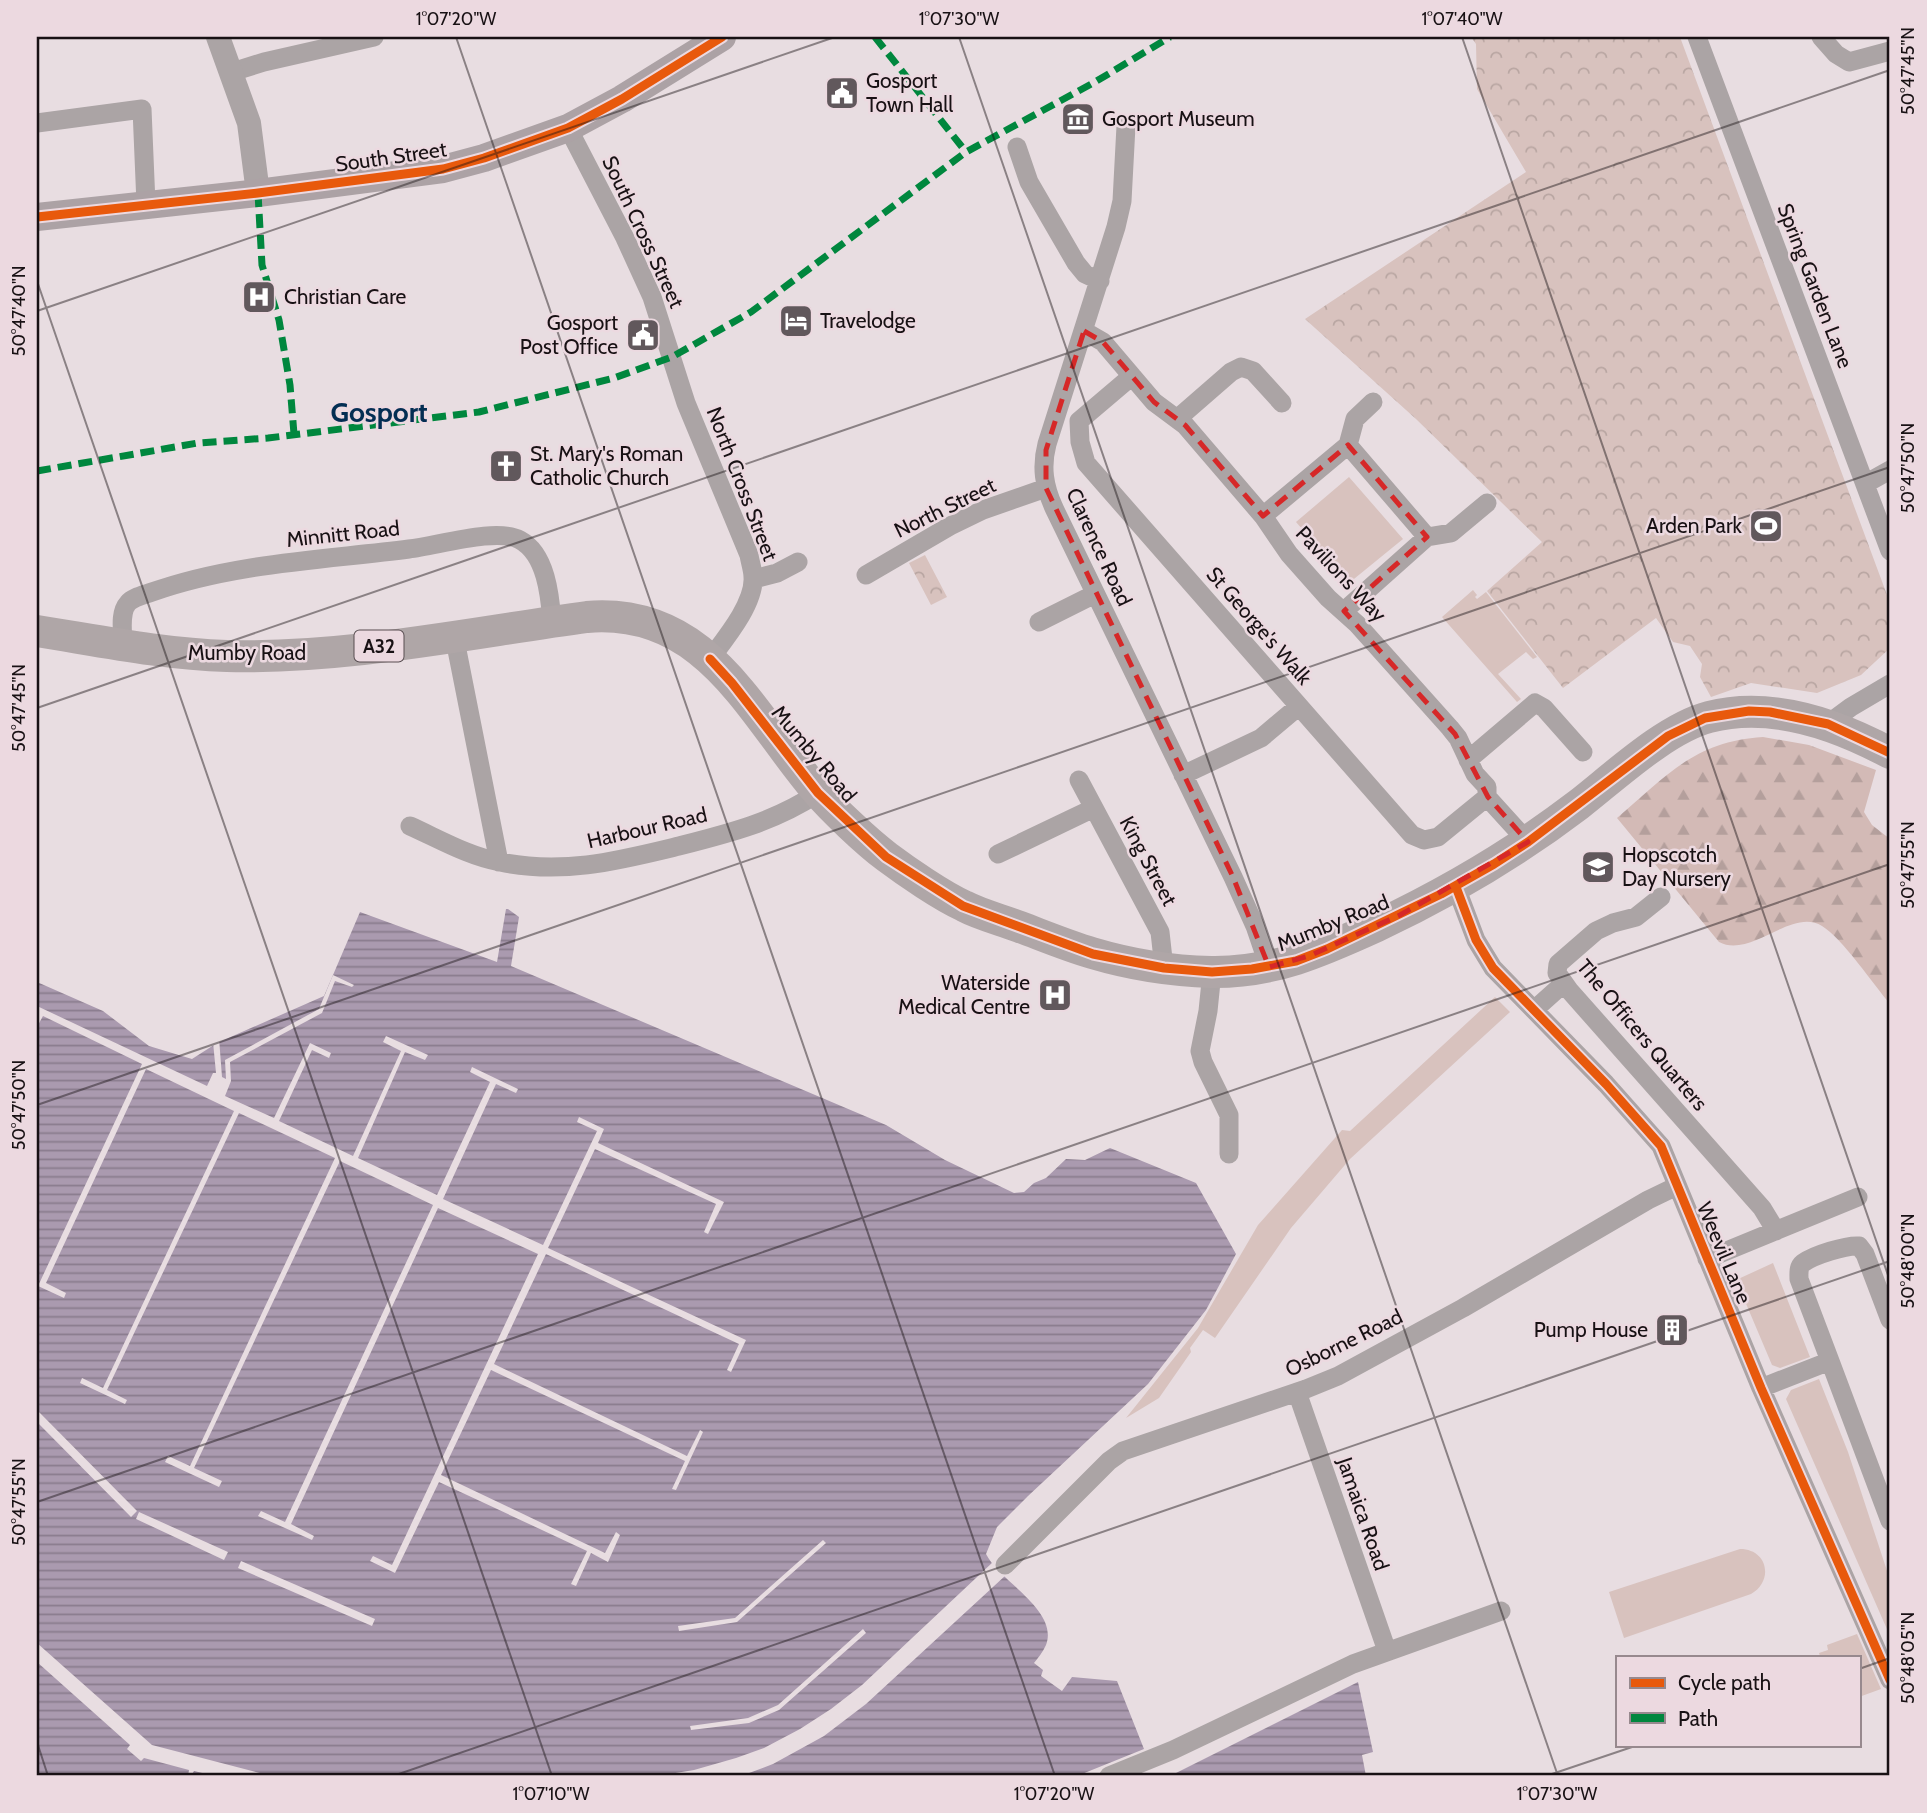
<svg xmlns="http://www.w3.org/2000/svg" width="1927" height="1813" viewBox="0 0 1927 1813" font-family="Cabin,sans-serif">
  <defs>
    <pattern id="forest-firs" width="22" height="20" patternUnits="userSpaceOnUse" patternTransform="scale(1.75)"><rect width="22" height="20" fill="#d3bab6"/><path d="M5 1l3.5 6h-7zM16 11l3.5 6h-7z" fill="#b49f9c"/></pattern>
    <pattern id="park-crowns" width="20" height="18" patternUnits="userSpaceOnUse" patternTransform="scale(1.75)"><rect width="20" height="18" fill="#d8c2be"/><path d="M2 6a3 3 0 1 1 6 0M12 15a3 3 0 1 1 6 0" fill="none" stroke="#b9a6a2"/></pattern>
    <pattern id="water-rules" width="6" height="5" patternUnits="userSpaceOnUse" patternTransform="scale(1.75)"><rect width="6" height="5" fill="#aa9aaf"/><path d="M0 2.5h6" fill="none" stroke="#897c8d"/></pattern>
  </defs>
  <rect width="100%" height="100%" fill="#e8dde1"/>
  <path fill="#d8c2be" d="M1349 477 1403 539 1349 583 1296 522Z
    M1473 590 1477 595 1475 597 1477 599 1486 592 1537 657 1533 659 1526 652 1498 674 1521 699 1517 702 1442 617Z
    M1495 997 1510 1012 1350 1159 1291 1228 1215 1338 1203 1330 1190 1348 1191 1352 1159 1398 1126 1418 1198 1328 1258 1225 1342 1130 1350 1131Z
    M1773 1263 1810 1357 1780 1368 1772 1365 1736 1280Z
    M1819 1379 1848 1452 1890 1580V1636L1786 1399 1791 1390Z
    M1740 1549C1768 1549 1774 1581 1751 1594L1624 1638 1609 1592Z
    M1857 1634 1881 1689 1859 1697V1657H1817L1820 1656 1819 1653 1828 1650 1827 1645Z"/>
  <path fill="url(#forest-firs)" d="M1763 737 1809 745 1876 770 1864 812 1872 825 1890 839V1004C1874 985 1842 938 1822 926 1792 907 1751 959 1719 942L1617 818C1666 776 1695 741 1763 737Z"/>
  <path fill="url(#park-crowns)" d="M1471 37H1680L1890 603V648L1861 675 1817 693 1751 683 1711 697 1700 677 1702 664 1690 646 1673 642 1656 618 1563 688 1487 591 1542 542 1416 419 1305 319 1526 172 1477 89 1476 44Z
    M925 555 947 597 931 605 909 563Z"/>
  <path fill="url(#water-rules)" d="M506 909H508L519 917 511 966 886 1125 945 1160 1014 1193 1024 1192 1034 1183 1046 1178 1066 1159 1085 1160 1110 1148 1196 1183 1236 1254 1206 1310 1148 1384 1028 1496 997 1527 986 1554C1000 1582 1059 1610 1046 1645 1043 1652 1038 1658 1034 1663L1043 1670 1041 1676 1062 1691 1072 1677 1117 1681 1144 1749 1077 1776H37V982L103 1011 149 1046 192 1059 217 1043 324 996 360 912 497 962Z
    M1358 1682 1373 1752 1362 1755 1366 1776H1170Z"/>
  <path fill="#e8dde1" d="M333 975 354 985 352 987 335 981 322 1013 230 1062 231 1081 225 1096 274 1118 310 1043 331 1053 329 1058 312 1050 279 1121 353 1156 401 1051 383 1042 386 1036 428 1055 425 1060 405 1052 358 1158 437 1195 490 1082 470 1072 472 1067 518 1089 516 1093 496 1084 443 1199 543 1245 597 1131 577 1122 579 1117 604 1129 598 1143 724 1202 708 1234 704 1232 716 1204 595 1149 548 1248 746 1340 731 1372 727 1370 739 1344 546 1254 494 1364 687 1456 700 1430 703 1432 676 1490 672 1489 685 1461 491 1370 441 1475 605 1553 616 1532 620 1535 608 1562 591 1553 576 1586 571 1584 587 1551 439 1482 395 1573 370 1561 373 1556 392 1565 538 1254 438 1208 291 1524 314 1536 312 1540 258 1516 261 1511 285 1522 433 1205 340 1161 194 1468 222 1481 219 1487 165 1462 168 1456 190 1466 335 1158 239 1113 107 1390 127 1400 125 1404 80 1383 82 1378 103 1388 234 1111 146 1069 46 1283 66 1293 64 1298 38 1286 142 1064 43 1016 37 1027V1006L207 1086 213 1073H216L213 1042 219 1038 222 1077 226 1079 225 1060 319 1009Z
    M37 1410 137 1511 131 1517 37 1422Z
    M139 1512 228 1552 224 1560 136 1519Z
    M823 1540 826 1543 737 1622 679 1631 678 1626 735 1618Z
    M241 1561 375 1619 372 1626 238 1568Z
    M993 1562 1006 1575 866 1704 824 1736 773 1764 741 1776H657L694 1770 736 1758 764 1748 800 1729 831 1709 862 1685Z
    M863 1629 866 1633 779 1710 749 1723 691 1730 690 1726 748 1718 778 1705Z
    M37 1643 152 1745 271 1776H215L194 1771 191 1776H188L189 1770 144 1758 141 1761 127 1749 130 1745 37 1662Z"/>
  <g fill="none" stroke-linecap="round" stroke-linejoin="round">
    <path stroke="#aba4a5" stroke-width="19" d="M1697 37 1890 551
      M1821 37 1836 54 1849 62 1890 51
      M232 72 264 62 374 37
      M37 123 142 109 146 204
      M1126 126 1122 201 1116 227 1047 444C1041 467 1044 486 1054 508L1233 877 1255 926 1269 967
      M568 128 625 238 652 297 686 403 749 555C750 562 753 570 753 577 755 603 725 639 710 659
      M1017 147 1029 182 1076 263 1085 274 1100 281
      M1084 331 1103 342 1154 402 1185 425 1263 516 1289 554 1328 598 1357 624 1450 728 1458 738 1475 774 1487 787V797L1528 842
      M1132 376 1079 421 1080 442 1086 463 1412 835 1424 840 1438 837 1487 797
      M1177 419 1231 372 1241 367 1253 371 1282 403
      M1348 445 1427 537
      M1865 484 1890 470
      M1263 516 1348 445 1355 419 1373 402
      M866 575 950 526 983 510 1046 488
      M754 579 777 573 798 562
      M1344 611 1427 537 1451 533 1487 503
      M1039 622 1095 594
      M454 635 499 862
      M123 644C123 632 119 613 128 603 133 597 144 595 152 592 234 563 323 560 409 549 437 546 497 527 520 540 546 554 550 595 552 622
      M1828 724 1851 707 1890 684
      M1468 760 1535 703 1544 708 1583 752
      M1183 775 1261 738 1299 706
      M1079 780 1160 932 1164 968
      M410 826C439 839 468 856 500 862 563 875 617 861 679 846 730 833 774 822 818 793
      M998 854 1094 808
      M1456 887 1476 940 1493 968 1606 1084 1661 1146 1761 1388 1890 1680
      M1661 897 1636 917 1613 923 1596 931 1558 964 1557 973 1569 990 1762 1208 1776 1231
      M1212 972 1208 1011 1200 1051 1203 1062 1229 1115V1154
      M1534 1010 1563 984
      M1707 1259 1858 1197
      M1830 1361 1799 1279C1799 1273 1798 1267 1803 1263 1814 1255 1846 1245 1859 1246L1865 1254 1890 1320
      M1761 1388 1830 1361 1890 1521
      M1297 1392 1387 1651
      M1005 1565 1109 1461 1123 1451 1306 1389 1338 1376 1463 1308 1648 1200 1677 1186
      M1109 1776 1173 1750 1353 1664 1501 1611"/>
    <path stroke="#aba4a5" stroke-width="24" d="M218 37 249 123 258 193"/>
    <path stroke="#aca2a5" stroke-width="28" d="M37 217 258 193 443 169 484 158 568 128 622 99 722 37"/>
    <path stroke="#afa6a7" stroke-width="32" d="M37 631C100 641 163 654 227 656 346 659 469 633 587 617 706 607 750 712 816 790 832 809 867 842 887 857 907 872 942 896 964 906 981 915 1002 920 1020 927 1044 936 1068 946 1092 953 1129 964 1172 971 1211 972 1274 973 1322 951 1377 926 1449 892 1515 853 1578 805 1614 777 1666 728 1709 717 1770 701 1836 724 1890 753"/>
    <path stroke="#00873e" stroke-width="7" stroke-dasharray="14 7" stroke-linecap="butt" d="M875 37 966 152
      M258 193 262 265 279 320 290 385 294 434
      M37 471 198 443 268 438 479 412 614 378 672 357 751 312 966 152 1095 82 1170 37"/>
    <g stroke="#ecd9e0" stroke-width="13">
      <path id="cycleway" d="M37 217 258 193 443 169 484 158 568 128 622 99 722 37
        M710 659 732 683 818 793 886 857 963 906 1093 954 1164 968 1212 972 1252 969 1296 961 1327 949 1441 894 1494 864 1528 842 1668 736 1705 718 1749 711 1770 712 1828 724 1890 753
        M1456 887 1476 940 1493 968 1606 1084 1661 1146 1761 1388 1890 1680"/>
    </g>
    <use href="#cycleway" stroke="#e8590c" stroke-width="9"/>
  </g>
  <path fill="none" stroke="#d62828" stroke-width="5" stroke-dasharray="14 9" stroke-linejoin="round" d="M1084 331 1103 342 1154 402 1185 425 1263 516 1348 445 1427 537 1344 611 1455 734 1488 797 1528 842 1400 915 1309 956 1269 967 1233 877 1046 488V450Z"/>
  <path fill="none" stroke="#181114" stroke-width="2" stroke-opacity="0.45" d="M456 37 1055 1776M959 37 1558 1776M1462 37 1890 1281M37 281 552 1776M37 311 835 37M37 708 1890 70M37 1105 1890 467M37 1502 1890 864M1859 1669 1890 1658M37 1742 48 1776M393 1776 1890 1261M1546 1776 1638 1745"/>
  <defs>
    <g id="civic-square" transform="scale(1.75)"><rect x="-9" y="-9" width="18" height="18" rx="4" fill="#61585c" stroke="#ecd9e0"/><path d="M-.6-6.5H3V-4.5H.6V-3L4-1V1h2V6H-6V1h2V-1L-.6-3ZM-1.2 2.5V6h2.4V2.5Z" fill="#fff"/></g>
    <g id="museum-square" transform="scale(1.75)"><rect x="-9" y="-9" width="18" height="18" rx="4" fill="#61585c" stroke="#ecd9e0"/><path d="M0-6L6-3V-2H-6V-3ZM-5-1h2V3h-2ZM-1-1h2V3h-2ZM3-1h2V3H3ZM-6 4H6V6H-6Z" fill="#fff"/></g>
    <g id="hospital-square" transform="scale(1.75)"><rect x="-9" y="-9" width="18" height="18" rx="4" fill="#61585c" stroke="#ecd9e0"/><path d="M-5-5h3v3.5h4V-5h3V5h-3V1.5h-4V5h-3Z" fill="#fff"/></g>
    <g id="hotel-square" transform="scale(1.75)"><rect x="-9" y="-9" width="18" height="18" rx="4" fill="#61585c" stroke="#ecd9e0"/><path d="M-6-4.5h1.5V1H6V5H4.5V3h-9V5H-6ZM-4 0a1.8 1.8 0 1 1 3.6 0ZM.5 0V-2.5h3Q6-2.5 6 0Z" fill="#fff"/></g>
    <g id="church-square" transform="scale(1.75)"><rect x="-9" y="-9" width="18" height="18" rx="4" fill="#61585c" stroke="#ecd9e0"/><path d="M-1.2-6h2.4v3.5h3.3v2.4h-3.3V6h-2.4V-.1h-3.3v-2.4h3.3Z" fill="#fff"/></g>
    <g id="stadium-square" transform="scale(1.75)"><rect x="-9" y="-9" width="18" height="18" rx="4" fill="#61585c" stroke="#ecd9e0"/><path d="M0-5a6.5 5 0 1 0 0 10a6.5 5 0 1 0 0-10ZM-3.5-1.8h7v3.6h-7Z" fill="#fff"/></g>
    <g id="school-square" transform="scale(1.75)"><rect x="-9" y="-9" width="18" height="18" rx="4" fill="#61585c" stroke="#ecd9e0"/><path d="M0-5L7-2L0 1L-7-2ZM-4 1L0 2.5L4 1V4Q0 6-4 4Z" fill="#fff"/></g>
    <g id="building-square" transform="scale(1.75)"><rect x="-9" y="-9" width="18" height="18" rx="4" fill="#61585c" stroke="#ecd9e0"/><path d="M-4-6H4V6H1V3H-1V6H-4ZM-2.5-4.3h1.7v1.8h-1.7ZM.8-4.3h1.7v1.8H.8ZM-2.5-1h1.7V.8h-1.7ZM.8-1h1.7V.8H.8Z" fill="#fff"/></g>
  </defs>
  <g fill-rule="evenodd">
    <use href="#civic-square" x="842" y="93"/>
    <use href="#museum-square" x="1078" y="119"/>
    <use href="#hospital-square" x="259" y="297"/>
    <use href="#hotel-square" x="796" y="321"/>
    <use href="#civic-square" x="643" y="335"/>
    <use href="#church-square" x="506" y="466"/>
    <use href="#stadium-square" x="1766" y="526"/>
    <use href="#school-square" x="1598" y="867"/>
    <use href="#hospital-square" x="1055" y="995"/>
    <use href="#building-square" x="1672" y="1330"/>
  </g>
  <g text-anchor="middle" stroke-width="5" stroke-linejoin="round" paint-order="stroke">
    <rect fill="#ecd9e0" stroke="#584d51" stroke-width="2" x="354.5" y="630.5" width="49" height="31" rx="5"/>
    <g font-size="19" font-weight="bold" fill="#181114">
      <text x="379" y="653">A32</text>
    </g>
    <g font-size="21" fill="#181114" stroke="#ecd9e0" text-anchor="start">
      <text x="866" y="88">Gosport<tspan x="866" dy="24">Town Hall</tspan></text>
      <text x="1102" y="126">Gosport Museum</text>
      <text x="284" y="304">Christian Care</text>
      <text x="820" y="328">Travelodge</text>
      <text x="618" y="330" text-anchor="end">Gosport<tspan x="618" dy="24">Post Office</tspan></text>
      <text x="530" y="461">St. Mary's Roman<tspan x="530" dy="24">Catholic Church</tspan></text>
      <text x="1742" y="533" text-anchor="end">Arden Park</text>
      <text x="1622" y="862">Hopscotch<tspan x="1622" dy="24">Day Nursery</tspan></text>
      <text x="1030" y="990" text-anchor="end">Waterside<tspan x="1030" dy="24">Medical Centre</tspan></text>
      <text x="1648" y="1337" text-anchor="end">Pump House</text>
    </g>
    <g font-size="21" fill="#181114" stroke="#ecd9e0">
      <text transform="translate(391 157) rotate(-8)" y="7">South Street</text>
      <text transform="translate(643 232) rotate(65)" y="7">South Cross Street</text>
      <text transform="translate(1815 286) rotate(69)" y="7">Spring Garden Lane</text>
      <text transform="translate(742 484) rotate(69)" y="7">North Cross Street</text>
      <text transform="translate(945 508) rotate(-26)" y="7">North Street</text>
      <text transform="translate(343 534) rotate(-6)" y="7">Minnitt Road</text>
      <text transform="translate(1099 547) rotate(65)" y="7">Clarence Road</text>
      <text transform="translate(1341 574) rotate(47)" y="7">Pavilions Way</text>
      <text transform="translate(1259 626) rotate(49)" y="7">St George's Walk</text>
      <text x="247" y="660">Mumby Road</text>
      <text transform="translate(814 754) rotate(50)" y="7">Mumby Road</text>
      <text transform="translate(647 828) rotate(-13)" y="7">Harbour Road</text>
      <text transform="translate(1148 861) rotate(62)" y="7">King Street</text>
      <text transform="translate(1333 923) rotate(-22)" y="7">Mumby Road</text>
      <text transform="translate(1642 1035) rotate(50)" y="7">The Officers Quarters</text>
      <text transform="translate(1724 1253) rotate(67)" y="7">Weevil Lane</text>
      <text transform="translate(1344 1343) rotate(-26)" y="7">Osborne Road</text>
      <text transform="translate(1363 1514) rotate(71)" y="7">Jamaica Road</text>
    </g>
    <g font-size="28" font-weight="bold" fill="#042e53" stroke="#ecd9e0">
      <text x="379" y="422">Gosport</text>
    </g>
  </g>
  <rect width="1927" height="1813" fill="none" stroke="#ecd9e0" stroke-width="77"/>
  <rect x="1616" y="1656" width="245" height="91" fill="#ecd9e0" stroke="#97898e" stroke-width="2"/>
  <rect x="1630" y="1678" width="35" height="10" fill="#e8590c" stroke="#97898e" stroke-width="2"/>
  <text x="1678" y="1690" font-size="21" fill="#181114">Cycle path</text>
  <rect x="1630" y="1713" width="35" height="10" fill="#00873e" stroke="#97898e" stroke-width="2"/>
  <text x="1678" y="1726" font-size="21" fill="#181114">Path</text>
  <rect x="38" y="38" width="1850" height="1736" fill="none" stroke="#181114" stroke-width="2.5"/>
  <g font-size="18" text-anchor="middle" fill="#181114">
    <text x="456" y="25">1°07'20"W</text>
    <text x="959" y="25">1°07'30"W</text>
    <text x="1462" y="25">1°07'40"W</text>
    <text transform="translate(1908 71) rotate(-90)" y="6">50°47'45"N</text>
    <text transform="translate(19 311) rotate(-90)" y="6">50°47'40"N</text>
    <text transform="translate(1908 468) rotate(-90)" y="6">50°47'50"N</text>
    <text transform="translate(19 708) rotate(-90)" y="6">50°47'45"N</text>
    <text transform="translate(1908 865) rotate(-90)" y="6">50°47'55"N</text>
    <text transform="translate(19 1105) rotate(-90)" y="6">50°47'50"N</text>
    <text transform="translate(1908 1261) rotate(-90)" y="6">50°48'00"N</text>
    <text transform="translate(19 1502) rotate(-90)" y="6">50°47'55"N</text>
    <text transform="translate(1908 1658) rotate(-90)" y="6">50°48'05"N</text>
    <text x="551" y="1800">1°07'10"W</text>
    <text x="1054" y="1800">1°07'20"W</text>
    <text x="1557" y="1800">1°07'30"W</text>
  </g>
</svg>
